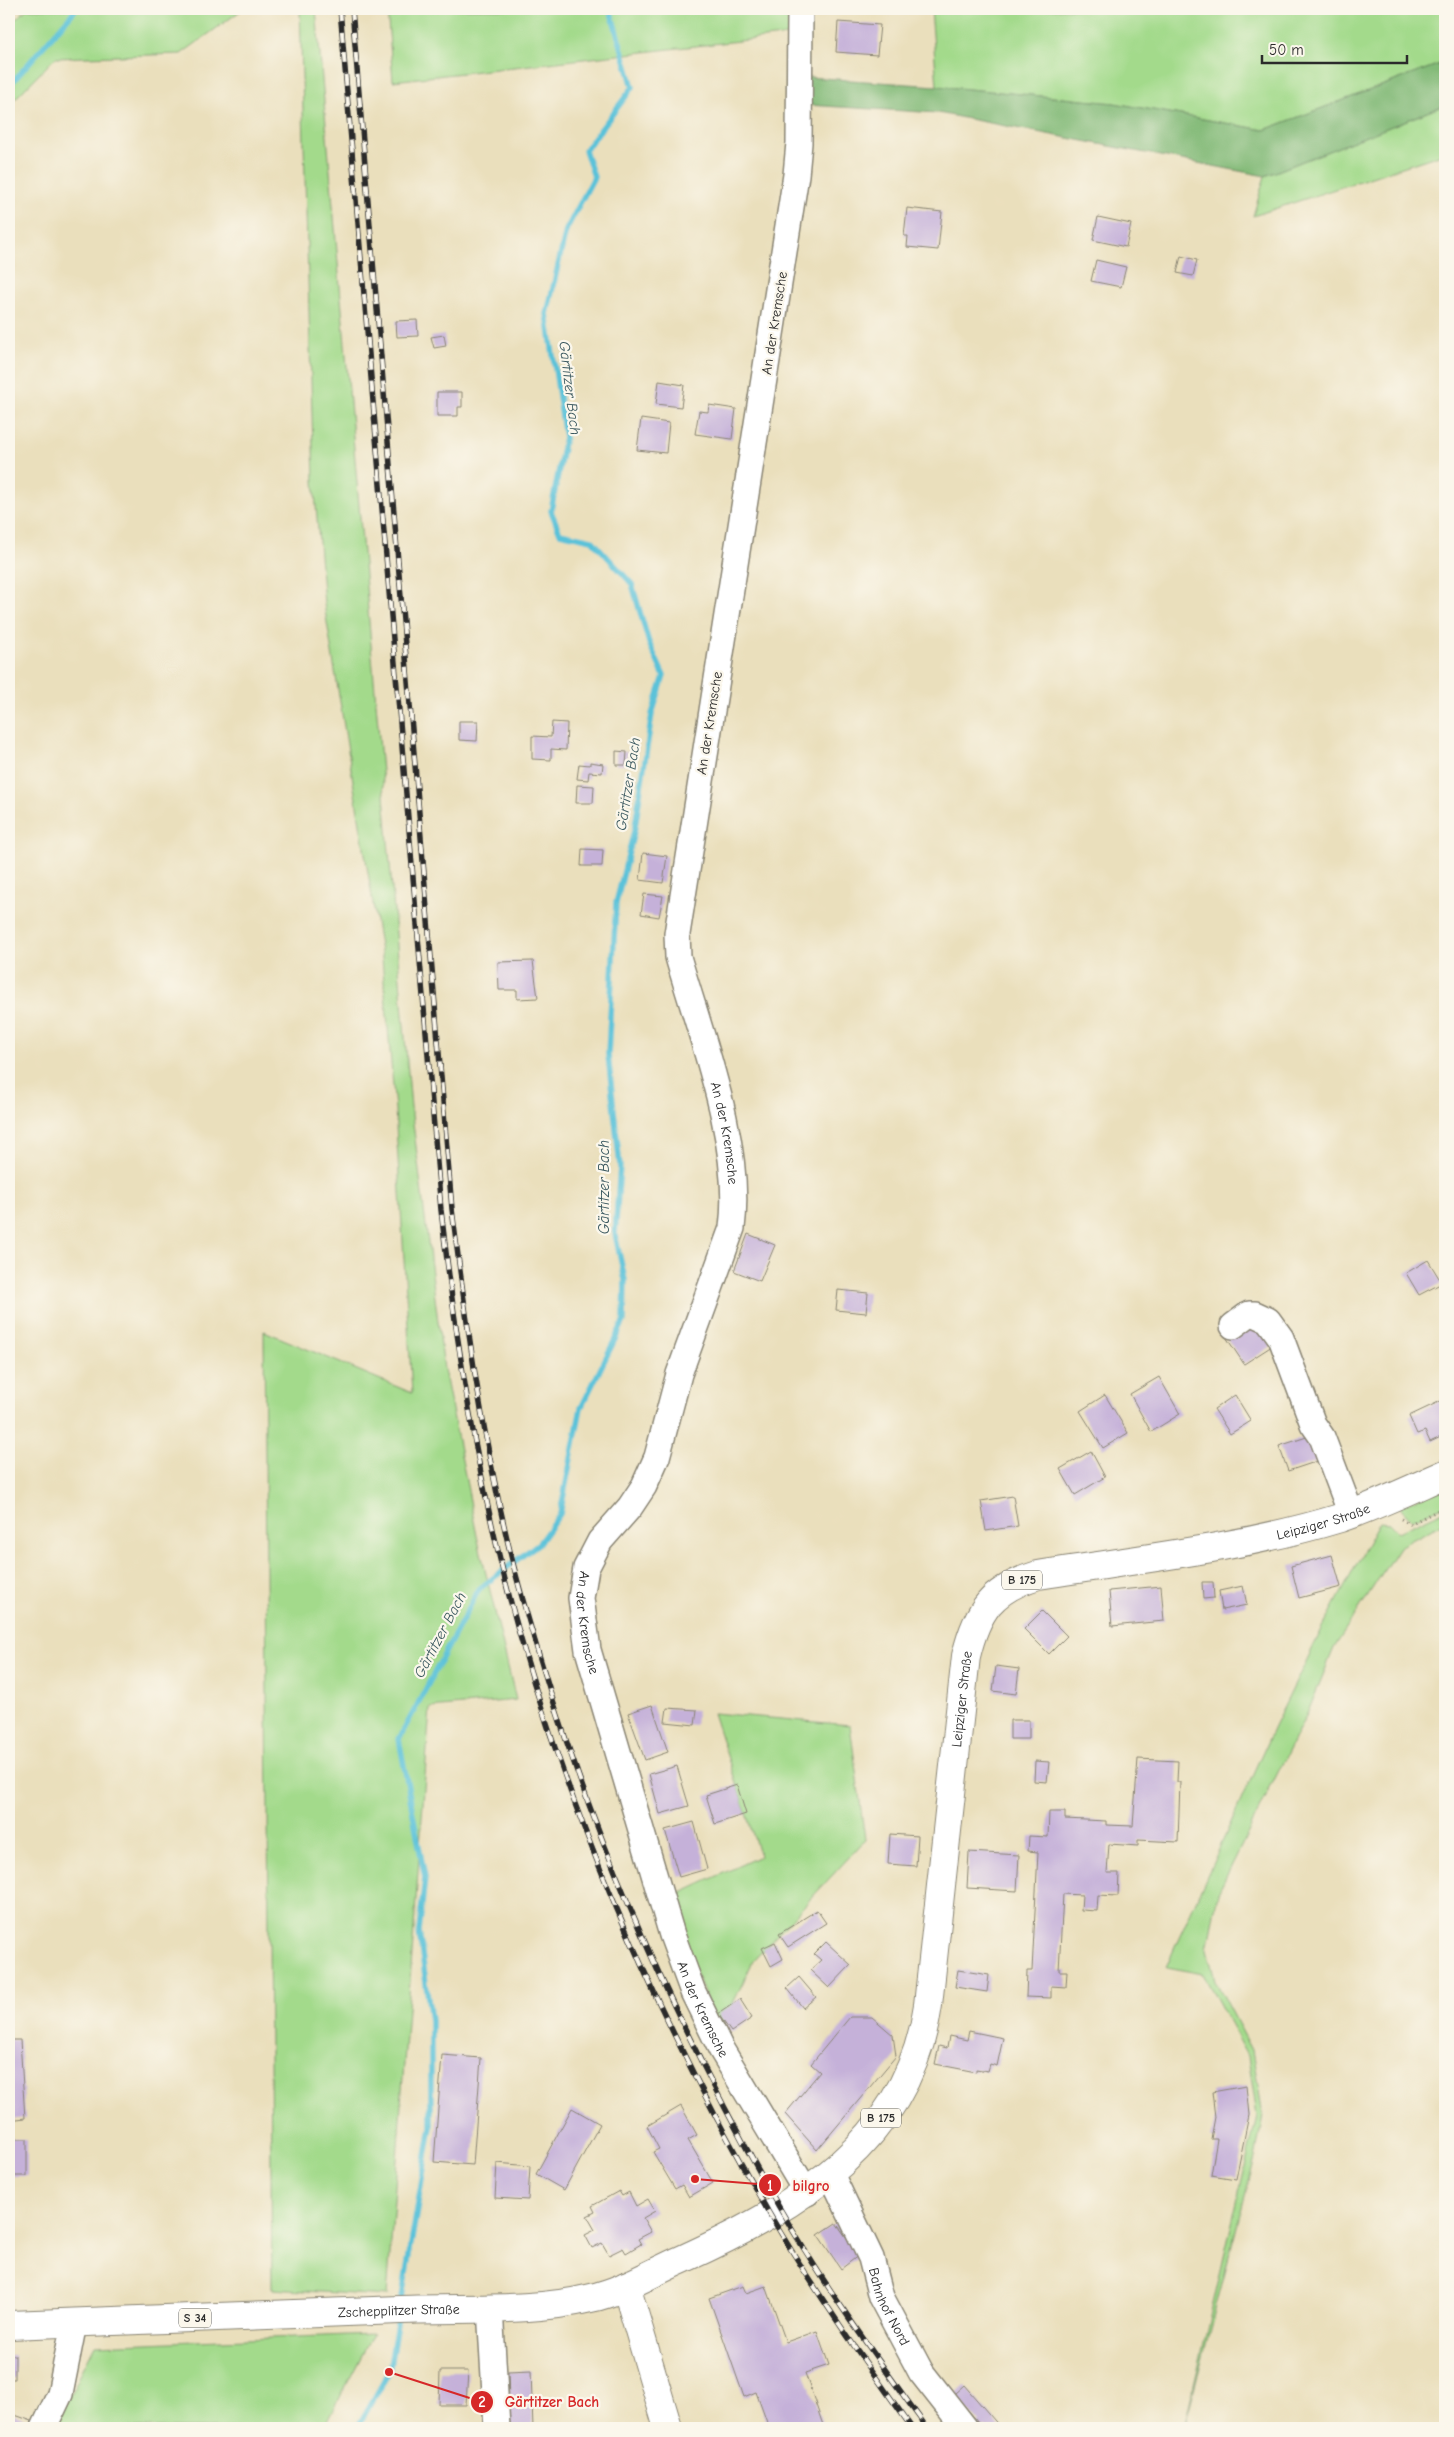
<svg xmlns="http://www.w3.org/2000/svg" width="1454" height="2437" viewBox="0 0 1454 2437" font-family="'Comic Neue',sans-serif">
  <rect width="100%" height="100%" fill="#fbf7ec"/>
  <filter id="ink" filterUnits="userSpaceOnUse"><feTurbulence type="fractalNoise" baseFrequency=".02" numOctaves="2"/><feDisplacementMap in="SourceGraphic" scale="10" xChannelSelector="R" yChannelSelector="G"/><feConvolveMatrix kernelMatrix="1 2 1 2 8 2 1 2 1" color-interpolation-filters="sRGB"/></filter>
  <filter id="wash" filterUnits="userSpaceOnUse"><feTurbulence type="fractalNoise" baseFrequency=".0096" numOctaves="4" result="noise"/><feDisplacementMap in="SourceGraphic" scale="20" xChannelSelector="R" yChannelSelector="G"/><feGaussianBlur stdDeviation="1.12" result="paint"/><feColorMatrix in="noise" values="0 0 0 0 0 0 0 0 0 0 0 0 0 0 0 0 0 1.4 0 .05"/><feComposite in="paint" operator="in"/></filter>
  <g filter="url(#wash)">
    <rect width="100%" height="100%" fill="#eadfbc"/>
    <path fill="#a3da8b" stroke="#67825b" d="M27 9H243L181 54 55 58 9 105V25Z
      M300 9H316L411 1107 444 1369 477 1536 516 1700 430 1708 387 2296 272 2289 264 1331 412 1393 395 1109 382 958 324 604 314 481Z
      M387 9H794L793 33 782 36 393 81Z
      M931 9H1445V62L1264 130 1114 103 937 86Z
      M1445 105V153L1253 216 1265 176Z
      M1445 1486V1505L1412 1520 1399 1506Z
      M1445 1510V1522L1399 1547 1334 1648 1308 1712 1218 1893 1207 1949 1215 1980 1252 2050 1263 2115 1256 2154 1184 2428 1257 2116 1248 2056 1203 1974 1166 1967 1274 1727 1321 1631 1379 1522 1389 1523 1398 1532Z
      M713 1713 850 1725 865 1840 753 1961 719 2033 668 1899 760 1856Z
      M373 2334 324 2428H53L95 2345Z"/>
    <path fill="#82ba77" stroke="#567251" d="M1445 62V105L1265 176 938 113 807 105V77L937 86 1114 103 1264 130Z"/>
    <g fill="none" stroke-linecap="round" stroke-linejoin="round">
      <path stroke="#5cc2d9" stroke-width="5.5" d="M9 86 76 9
        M401 2303 431 2127V2021L419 1931 425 1878 399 1739 479 1589 539 1543 560 1514 581 1408 624 1321 625 1280 615 1234 620 1166 608 1055 616 903 635 827 652 714 664 676 649 643 632 584 592 540 560 533 551 511 565 437 547 314 566 230 594 177 585 150 633 87 610 9
        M357 2428 389 2372 398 2317"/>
    </g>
    <g id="blocks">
      <path fill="#c5b1d9" d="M838 22 880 25 877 55 836 52Z
        M907 208 942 212 938 250 907 247 908 236H904Z
        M1098 217 1131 224 1126 247 1093 240Z
        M1181 256 1197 260 1193 276 1177 273Z
        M1096 260 1126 267 1121 287 1091 281Z
        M417 320 418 336 397 337 396 321Z
        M444 335 446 346 434 348 431 337Z
        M659 381 684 385 681 407 656 404Z
        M437 392H462V407H458V416H437Z
        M709 405 736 409 732 439 695 434 699 411 708 412Z
        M641 419 669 423 666 453 637 450Z
        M459 721H478L477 741 459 740Z
        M552 722 567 723 566 750 551 749V760L532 759V736L551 737Z
        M616 751 627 752 626 765H616Z
        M590 762 603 764 602 773 589 772 588 780 577 779 579 764 590 765Z
        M577 785 594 786 593 803H576Z
        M582 849 603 850 602 866H581Z
        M643 853 667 856 663 883 640 880Z
        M644 894 663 896 659 917 641 914Z
        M533 961 538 998 517 999V990H499L498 962Z
        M748 1234 775 1245 760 1281 734 1271Z
        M1428 1260 1442 1283 1419 1295 1406 1273Z
        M838 1290 868 1293 866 1313 836 1310Z
        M1254 1319 1272 1346 1244 1364 1226 1337Z
        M1159 1377 1180 1414 1151 1432 1130 1394Z
        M1105 1395 1128 1433 1103 1448 1080 1411Z
        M1235 1395 1251 1421 1230 1434 1214 1409Z
        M1445 1399V1435L1430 1442 1425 1431 1417 1434 1409 1416Z
        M1316 1434 1324 1459 1288 1471 1279 1446Z
        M1091 1451 1105 1477 1075 1495 1060 1469Z
        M1013 1496 1018 1526 986 1531 981 1501Z
        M1332 1555 1341 1587 1299 1598 1291 1566Z
        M1202 1582H1213L1214 1598 1203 1599Z
        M1161 1586 1164 1621 1112 1626 1109 1591Z
        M1243 1586 1247 1605 1222 1610 1219 1591Z
        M1042 1611 1067 1636 1049 1654 1024 1629Z
        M996 1666 1019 1669 1016 1694 993 1691Z
        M652 1705 668 1752 645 1760 628 1713Z
        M667 1708 697 1710 695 1725 665 1722Z
        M1010 1720H1029V1739H1010Z
        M1138 1759 1178 1761 1177 1782H1180L1178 1842 1138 1840V1846L1109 1844 1107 1873H1119L1118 1896 1098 1895 1097 1911 1081 1910 1082 1895 1063 1894 1059 1971H1067L1066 1987 1051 1986V1998L1026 1997 1027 1971H1032L1038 1852 1028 1851 1029 1836 1048 1837 1049 1812H1065V1819L1106 1821V1825L1133 1826Z
        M1035 1761 1049 1762 1047 1782 1034 1781Z
        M677 1766 689 1806 660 1814 649 1774Z
        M737 1785 746 1814 715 1824 706 1795Z
        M694 1822 707 1869 679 1877 665 1830Z
        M890 1834 918 1836 916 1866 888 1864Z
        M969 1852 1019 1855 1017 1891 967 1888Z
        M817 1910 826 1923 788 1947 779 1934Z
        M775 1942 783 1959 771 1966 762 1948Z
        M826 1942 851 1965 829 1988 810 1970 821 1960 814 1954Z
        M958 1970 989 1975 987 1992 955 1987Z
        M799 1977 816 1997 803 2008 787 1988Z
        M740 1999 752 2018 731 2032 718 2014Z
        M850 2017H872L893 2035 896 2056 817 2150 785 2114 820 2072 811 2064Z
        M969 2031 1003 2038 997 2066 990 2064 988 2071 976 2069V2072L935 2064 939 2046 947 2048 949 2036 967 2040Z
        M9 2040H20L25 2118 9 2120Z
        M442 2055 481 2058 473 2165 434 2162Z
        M1246 2086 1249 2115 1236 2179 1211 2175 1217 2139H1211L1215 2117 1212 2092Z
        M681 2106 697 2135 688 2140 713 2183 689 2197 682 2185 675 2189 653 2152 659 2149 647 2126Z
        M572 2108 600 2124 564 2190 536 2174Z
        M9 2139H27V2176H9Z
        M497 2163 530 2166 528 2200 495 2198Z
        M619 2191 622 2196 629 2192 636 2206 648 2199 655 2211 643 2218 651 2232 638 2239 641 2244 626 2253 623 2248 609 2255 602 2243 592 2248 585 2235 595 2230 587 2216 595 2212 592 2206Z
        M836 2223 859 2255 841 2269 818 2235Z
        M743 2286 746 2293 766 2286 786 2342 817 2331 829 2365 805 2373 824 2428H769L756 2392 744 2397 709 2298Z
        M9 2355H15V2379H9Z
        M440 2371H468L466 2405H439Z
        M531 2371 533 2428H510L508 2372Z
        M964 2385 1001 2428H973L979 2423 954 2394Z
        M9 2413 32 2421 30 2428H9Z"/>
    </g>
  </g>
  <g filter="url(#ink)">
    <use href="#blocks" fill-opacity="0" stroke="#8a8574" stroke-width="1"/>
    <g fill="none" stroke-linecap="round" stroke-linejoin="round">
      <g stroke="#8a8574" stroke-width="28">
        <g id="minor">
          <path id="s1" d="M800 9 799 143 796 175 677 934 678 957C701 1037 743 1145 732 1228L679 1374 657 1457 644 1486 630 1507 600 1541 586 1568 581 1598 588 1650 672 1935 693 1992 721 2049 807 2193"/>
          <path d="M1233 1326 1249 1314H1255L1268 1320 1281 1338 1313 1424 1322 1437 1351 1514"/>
          <path id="s2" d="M831 2174 871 2258 881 2297 921 2372 965 2428"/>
          <path d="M490 2308 497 2428"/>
          <path d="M44 2428 60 2394 74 2323"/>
        </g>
      </g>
      <g stroke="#8a8574" stroke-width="30">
        <g id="major">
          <path d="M626 2286 668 2428"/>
          <path id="s3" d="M9 2325C139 2320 270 2315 400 2310 463 2307 529 2313 591 2298 623 2291 653 2272 683 2259 797 2207 909 2141 928 2005L966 1656C977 1610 992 1589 1038 1575 1139 1559 1242 1548 1340 1518 1376 1506 1411 1489 1445 1474"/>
        </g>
      </g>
      <path stroke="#8a8574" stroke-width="3" stroke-dasharray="1 4" stroke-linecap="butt" d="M1401 1519 1410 1524 1445 1507"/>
      <use href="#minor" stroke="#fff" stroke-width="25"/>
      <use href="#major" stroke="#fff" stroke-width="28"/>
      <g stroke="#2b2b2b" stroke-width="5.5">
        <path id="rail" d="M340 9 441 1210C454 1325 471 1438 498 1551 552 1781 651 2008 769 2213 812 2287 862 2358 912 2428
          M352 9 452 1209C466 1321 482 1433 508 1543 520 1595 536 1646 552 1697 608 1875 687 2045 779 2207 823 2284 875 2356 927 2428"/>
      </g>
      <use href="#rail" stroke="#fbf7ec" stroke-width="4" stroke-dasharray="11" stroke-linecap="butt"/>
    </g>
  </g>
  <g text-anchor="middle" stroke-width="4.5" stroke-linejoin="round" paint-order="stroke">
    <g fill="#fbf7ec" stroke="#696865" stroke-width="1">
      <rect x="1002" y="1570.5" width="40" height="19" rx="4"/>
      <rect x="861" y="2108.5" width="40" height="19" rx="4"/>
      <rect x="179" y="2308.5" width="32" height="19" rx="4"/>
    </g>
    <g font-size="12" font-weight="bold" fill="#2b2b2b">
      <text x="1022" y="1584">B 175</text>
      <text x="881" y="2122">B 175</text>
      <text x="195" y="2322">S 34</text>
    </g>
    <g font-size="14" fill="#2b2b2b" stroke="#fbf7ec">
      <text transform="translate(774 323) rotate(-81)" y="5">An der Kremsche</text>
      <text transform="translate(709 723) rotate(-81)" y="5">An der Kremsche</text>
      <text dy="5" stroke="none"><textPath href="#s1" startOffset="1140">An der Kremsche</textPath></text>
      <text dy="5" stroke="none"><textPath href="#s3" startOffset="1810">Leipziger Straße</textPath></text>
      <text dy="5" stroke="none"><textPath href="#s1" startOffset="1665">An der Kremsche</textPath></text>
      <text dy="5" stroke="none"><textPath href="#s3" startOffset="1361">Leipziger Straße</textPath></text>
      <text dy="5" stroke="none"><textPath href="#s1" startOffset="2070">An der Kremsche</textPath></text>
      <text dy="5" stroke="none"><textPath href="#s2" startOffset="145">Bahnhof Nord</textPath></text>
      <text dy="5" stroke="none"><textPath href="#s3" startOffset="390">Zschepplitzer Straße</textPath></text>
    </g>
    <g font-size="15" font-style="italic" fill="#3a585f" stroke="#fbf7ec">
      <text transform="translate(570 388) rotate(83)" y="5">Gärtitzer Bach</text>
      <text transform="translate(628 784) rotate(-81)" y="5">Gärtitzer Bach</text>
      <text transform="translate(604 1187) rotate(-90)" y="5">Gärtitzer Bach</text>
      <text transform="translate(440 1635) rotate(-62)" y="5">Gärtitzer Bach</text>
    </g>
  </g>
  <path fill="none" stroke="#d62828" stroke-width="2" d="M695 2179L770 2185M389 2372L482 2402"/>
  <g fill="#d62828" stroke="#fbf7ec" stroke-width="2">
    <circle cx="695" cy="2179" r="5"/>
    <circle cx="389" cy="2372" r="5"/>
    <circle cx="770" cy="2185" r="12"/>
    <circle cx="482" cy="2402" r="12"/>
  </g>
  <g font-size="15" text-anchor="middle" font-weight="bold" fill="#fff">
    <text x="770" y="2191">1</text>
    <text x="482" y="2407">2</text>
  </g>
  <g font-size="15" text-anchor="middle" font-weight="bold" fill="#d62828" stroke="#fbf7ec" stroke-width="4.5" stroke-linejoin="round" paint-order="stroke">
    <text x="811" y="2191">bilgro</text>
    <text x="552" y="2407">Gärtitzer Bach</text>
  </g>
  <rect width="1454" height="2437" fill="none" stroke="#fbf7ec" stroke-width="30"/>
  <path d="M1262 55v8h145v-8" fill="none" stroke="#2b2b2b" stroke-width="2.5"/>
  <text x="1269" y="55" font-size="15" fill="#2b2b2b" stroke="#fbf7ec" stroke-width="4" paint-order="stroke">50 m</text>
</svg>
